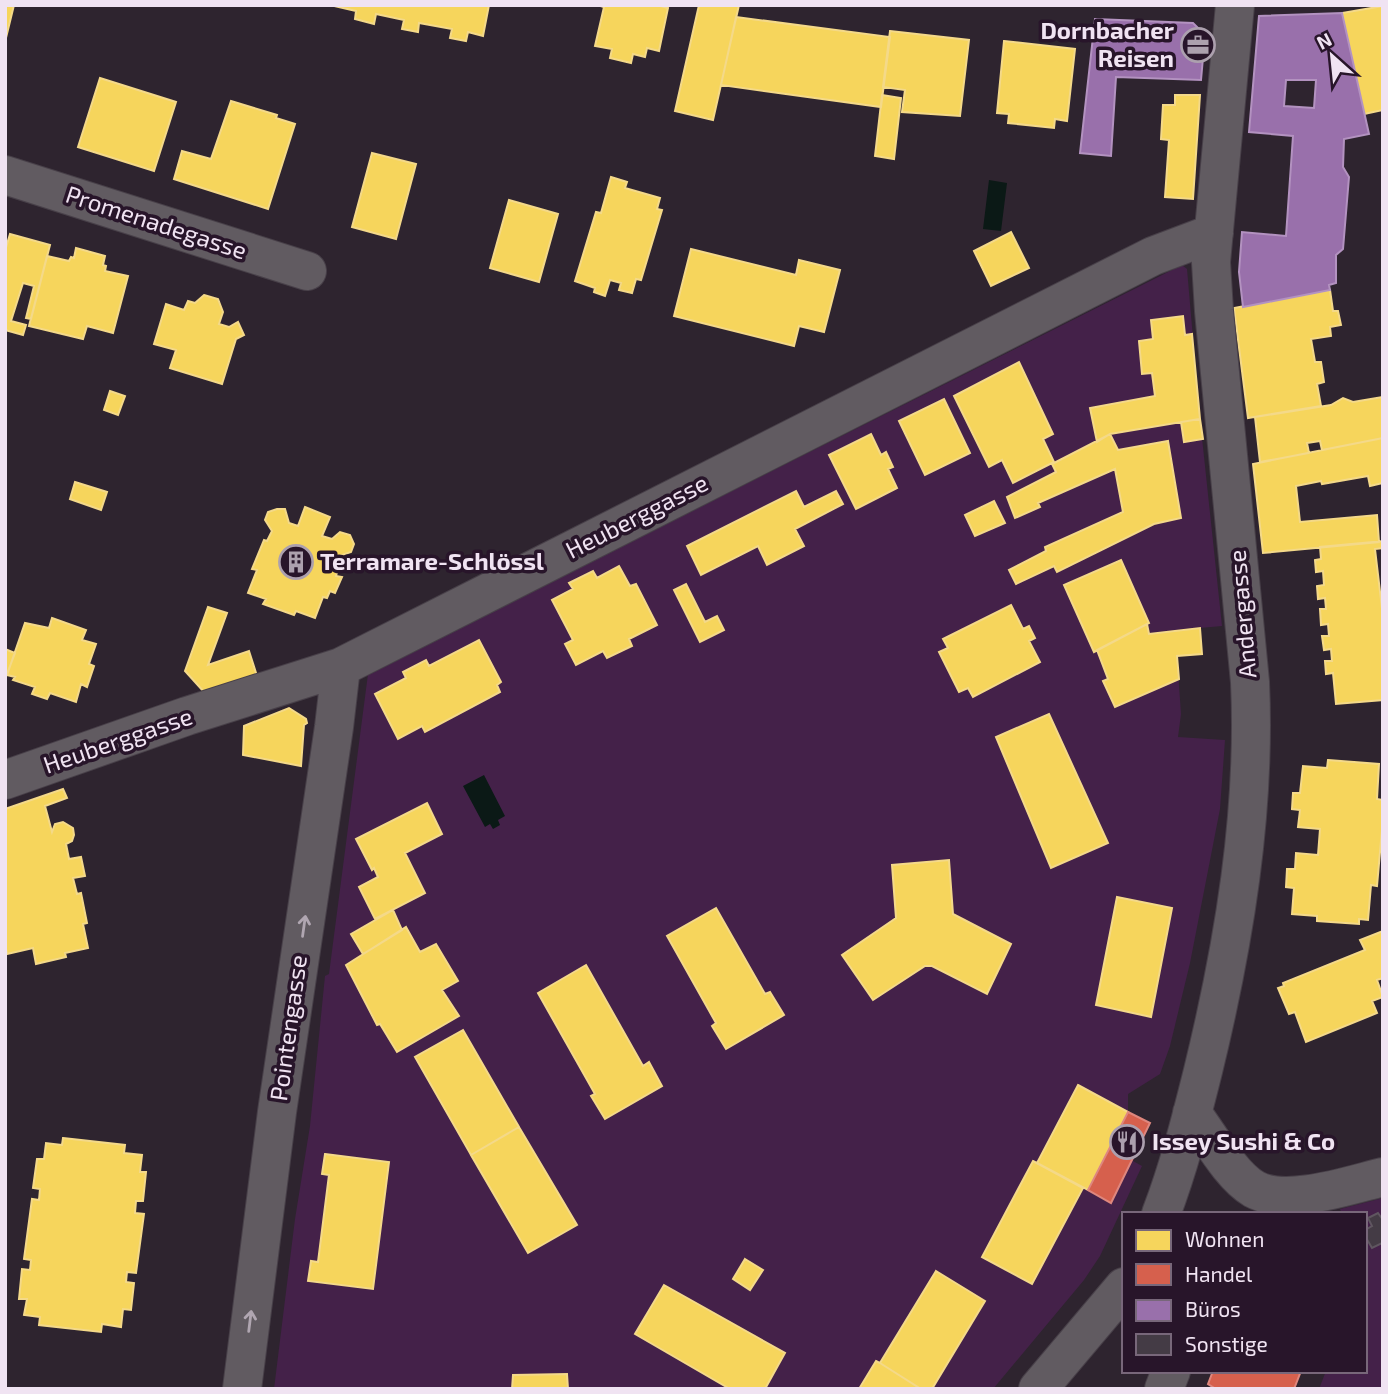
<svg xmlns="http://www.w3.org/2000/svg" width="1388" height="1394" viewBox="0 0 1388 1394" font-family="'Exo 2',sans-serif">
  <rect width="100%" height="100%" fill="#2e242f"/>
  <path fill="#442149" d="M1182 265 1187 269 1200 419 1222 626 1200 628 1202 654 1177 656 1181 714 1178 737 1225 740 1220 809 1190 963 1170 1046 1160 1074 1128 1094V1112L1150 1123 1133 1161 1142 1166 1100 1256 1084 1280 993 1389H274L295 1219 310 1126 325 976 329 974 368 674Z
    M1383 1198V1389H1319L1326 1371H1365V1214H1342L1340 1209Z"/>
  <path fill="#0b1916" d="M989 180 1007 183 1001 231 983 229Z
    M484 775 505 816 498 820 500 825 493 829 490 824 485 827 463 786Z"/>
  <path fill="#f6d55c" stroke="#f4d989" stroke-width="2" d="M5 5H14L5 42Z
    M330 5H489L483 36 468 32 466 41 450 38 452 29 419 23 418 32 402 29 404 20 376 14 374 24 355 19 356 11Z
    M597 5H657L668 8 659 51 647 48 645 57 633 54 631 63 610 58 612 49 595 46 604 7Z
    M699 5H739L713 120 675 111Z
    M1383 6V110L1364 114 1342 13Z
    M736 17 890 37 881 107 721 85Z
    M890 31 969 40 960 116 902 112 905 90 883 87Z
    M1004 41 1075 49 1067 121 1055 119 1054 128 1008 123 1009 114 997 113Z
    M100 78 176 102 154 171 78 147Z
    M882 95 901 98 894 159 875 156Z
    M1175 95H1200L1193 199 1165 197 1169 140 1161 139 1163 105H1175Z
    M231 101 277 115 276 118 295 124 268 209 174 179 182 151 211 159Z
    M372 153 416 164 396 239 352 227Z
    M611 177 627 182 625 188 660 198 657 209 662 210 641 280 636 279 632 293 619 290 621 283 610 280 605 296 594 292 595 288 575 281 596 212 601 213Z
    M509 200 558 214 539 282 490 268Z
    M1011 232 1029 268 991 286 974 251Z
    M10 234 50 245 31 319 26 318 34 286 23 283 11 321 26 325 23 335 5 330V251Z
    M76 248 105 256 103 265 106 266 105 271 128 276 113 333 87 326 83 339 29 326 47 256 69 261 71 257 74 258Z
    M691 249 796 275 799 260 840 270 824 332 799 326 794 346 674 316Z
    M1330 290 1333 311H1338L1341 325 1330 327 1331 336 1311 339 1315 362H1321L1324 382 1317 384 1321 406 1248 418 1234 308Z
    M204 295 218 299 223 312 219 324 229 327 238 322 244 335 236 339 222 384 170 368 176 350 154 344 166 304 184 310 188 301 195 303Z
    M1183 316 1185 335 1192 334 1200 419 1110 434 1097 442 1090 408 1155 396 1152 373 1142 374 1139 341 1153 339 1151 320Z
    M1019 362 1053 434 1043 439 1054 462 1013 483 1002 460 989 467 954 396Z
    M110 391 125 396 118 415 104 410Z
    M1383 397V438L1322 450 1320 441 1307 443 1309 453 1260 462 1255 417 1331 405 1343 398 1353 402Z
    M944 399 970 453 925 475 899 421Z
    M1200 419 1203 439 1184 442 1181 422Z
    M871 434 881 455 886 452 893 467 888 469 897 488 856 509 829 455Z
    M1110 434 1118 450 1168 441 1181 518 1154 524 1057 572 1054 566 1016 584 1009 570 1046 551 1045 547 1123 512 1115 469 1038 503 1040 507 1015 518 1007 497 1056 472 1052 464Z
    M1383 438V483L1370 486 1368 476 1322 484 1321 481 1296 486 1300 522 1377 515 1379 542 1263 553 1253 464Z
    M75 482 107 492 101 510 70 499Z
    M796 491 804 507 836 491 843 504 795 529 804 546 767 565 758 546 701 575 687 546Z
    M994 501 1005 523 975 536 965 515Z
    M305 507 330 517 322 536 332 539 340 532 350 535 354 544 351 552 339 556 335 567 338 569 336 576 342 577 335 593 330 591 327 598 323 597 315 618 296 611 294 615 263 604 266 599 248 593 257 570 252 569 264 540 267 541 272 531 265 520 268 512 277 509H285L289 523 298 526Z
    M1383 541V548L1375 549 1383 617V700L1336 704 1333 673 1326 674 1325 661H1332L1331 649 1324 650 1322 636H1329L1328 624 1321 625 1320 609H1326L1325 598 1318 599 1317 586 1324 585 1323 571 1316 572 1315 560 1321 559 1320 547Z
    M1121 560 1149 623 1094 652 1064 585Z
    M619 566 630 586 636 584 657 625 629 639 632 646 607 658 603 651 576 665 565 644 573 640 552 600 573 589 569 583 593 571 597 578Z
    M686 584 705 622 717 616 724 630 700 642 674 590Z
    M1011 605 1023 629 1029 626 1035 638 1029 641 1040 662 973 697 968 688 959 692 939 652 948 648 943 639Z
    M208 607 227 613 208 665 249 651 257 676 205 693 185 671Z
    M52 618 86 630 82 640 96 644 89 664 94 666 87 687 81 684 76 702 50 693 47 699 32 694 35 687 13 680 15 677 7 675 25 623 49 628Z
    M1147 624 1149 634 1200 628 1202 654 1177 656 1179 679 1115 707 1103 681 1108 679 1097 650Z
    M479 640 501 682 497 685 500 692 425 732 422 726 398 739 375 694 406 678 403 672 426 660 429 666Z
    M5 649 15 653 5 679Z
    M289 708 306 719 307 723 304 725 301 766 243 755 244 726Z
    M1049 714 1108 843 1051 868 996 737Z
    M1328 760 1379 764 1377 799 1383 800V818L1377 886 1371 885 1368 920 1359 919V924L1317 921V916L1292 914 1294 888 1286 887 1287 869H1295L1296 853 1318 855 1320 829 1298 827 1300 810 1292 809 1293 793H1300L1303 766 1327 768Z
    M63 789 67 798 45 806 52 832 55 824 63 822 73 828 74 835 72 841 66 844 69 859 81 857 85 876 73 878 77 894 81 893 87 923 83 924 88 948 65 953 66 957 36 964 33 948 7 954 5 944V809Z
    M427 803 442 834 405 853 425 893 375 919 359 887 378 877 374 868 372 870 356 839Z
    M949 860 953 914 1011 944 987 994 932 966H925L873 1000 842 955 896 918 892 865Z
    M1117 897 1172 908 1151 1017 1096 1005Z
    M716 908 765 994 770 992 784 1015 726 1049 712 1026 716 1023 667 936Z
    M393 910 402 930 363 954 351 934Z
    M406 927 420 952 436 944 458 981 442 990 459 1016 397 1052 380 1024 377 1025 346 965Z
    M1383 931V978L1377 980 1383 997 1372 1001 1377 1013 1306 1042 1295 1012 1289 1014 1278 988 1284 986 1283 983 1365 950 1360 940Z
    M586 965 643 1066 649 1062 662 1086 605 1119 591 1096 595 1094 538 993Z
    M463 1030 519 1127 471 1155 415 1057Z
    M1078 1085 1128 1112 1088 1190 1037 1163Z
    M519 1127 577 1225 528 1253 471 1155Z
    M63 1138 125 1145 124 1153 142 1155 140 1172H146L143 1201H136L135 1213 144 1214 136 1273 127 1272 126 1282 134 1283 131 1310 123 1309 121 1327 102 1324 101 1332 39 1325 40 1317 24 1315 27 1299H19L22 1269 30 1270 31 1260 24 1259 32 1199 39 1200 40 1189 33 1188 37 1159H44L46 1143 62 1145Z
    M325 1154 389 1162 373 1289 308 1281 311 1261 318 1262 329 1175 322 1174Z
    M1033 1161 1083 1188 1032 1284 982 1257Z
    M745 1259 763 1270 750 1290 733 1279Z
    M936 1271 985 1301 932 1389H921L880 1363Z
    M664 1285 785 1353 765 1389H730L635 1334Z
    M876 1361 880 1363 921 1389H859Z
    M567 1374 568 1389H512L513 1375Z"/>
  <path fill="#d6604d" stroke="#de877e" stroke-width="2" d="M1128 1112 1150 1123 1111 1203 1088 1190Z
    M1213 1371H1301L1294 1389H1216L1208 1384Z"/>
  <path fill="#9970ab" stroke="#b392c0" stroke-width="2" fill-rule="evenodd" d="M1342 13 1369 134 1344 139 1343 167 1349 177 1343 249 1336 255V283L1329 285 1330 290 1243 307 1239 272 1242 232 1286 236 1293 136 1249 132 1259 16ZM1286 80H1316L1314 108 1284 106Z
    M1095 19 1193 23 1205 35 1201 80 1116 77 1111 156 1080 153Z"/>
  <path fill="#443b45" stroke="#5f5660" stroke-width="2" d="M1378 1213 1383 1220V1245L1382 1243 1372 1248 1365 1236V1230L1372 1226 1368 1218Z"/>
  <g fill="none" stroke-linecap="round" stroke-linejoin="round">
    <g stroke="#484049" stroke-width="40">
      <path id="minor" d="M5 175 307 271
        M5 780 187 716 341 667 1153 256 1214 233
        M1192 1113C1209 1135 1230 1175 1254 1189 1286 1207 1350 1185 1383 1177
        M1161 1214C1179 1167 1191 1119 1203 1071 1234 944 1256 812 1250 682L1214 311 1211 262 1235 5
        M242 1389 277 1112 334 727 341 667
        M1038 1389 1124 1287
        M1164 1389 1171 1371"/>
    </g>
    <use href="#minor" stroke="#615b61" stroke-width="38"/>
  </g>
  <defs><path id="oneway-shaft" d="M-6 0H5M1.5-3L5.5 0L1.5 3" fill="none" stroke-width="1.6" stroke-linecap="round" stroke-linejoin="round" transform="scale(1.75)"/></defs>
  <g stroke="#b0a6b1">
    <use href="#oneway-shaft" transform="translate(304 926) rotate(-82)"/>
    <use href="#oneway-shaft" transform="translate(250 1321) rotate(-83)"/>
  </g>
  <defs>
    <g id="office-ring" transform="scale(1.75)"><circle r="9.5" fill="#28152a" stroke="#aca0ae" stroke-width="1.5"/><path d="M-6-3h4V-5.5h4V-3h4V5H-6ZM-1-4.5V-3h2v-1.5ZM-6 0V1H6V0Z" fill="#aca0ae"/></g>
    <g id="building-ring" transform="scale(1.75)"><circle r="9.5" fill="#28152a" stroke="#aca0ae" stroke-width="1.5"/><path d="M-4-6H4V6H1V3H-1V6H-4ZM-2.5-4.3h1.7v1.8h-1.7ZM.8-4.3h1.7v1.8H.8ZM-2.5-1h1.7V.8h-1.7ZM.8-1h1.7V.8H.8Z" fill="#aca0ae"/></g>
    <g id="restaurant-ring" transform="scale(1.75)"><circle r="9.5" fill="#28152a" stroke="#aca0ae" stroke-width="1.5"/><path d="M-5-6h1v4h1v-4h1v4h1v-4h1v5L-1.5 .5V6h-2V.5L-5-1ZM5-6V6H3V1.5H1.5Q1.5-4 5-6Z" fill="#aca0ae"/></g>
  </defs>
  <g fill-rule="evenodd">
    <use href="#office-ring" x="1198" y="45"/>
    <use href="#building-ring" x="296" y="562"/>
    <use href="#restaurant-ring" x="1127" y="1142"/>
  </g>
  <g text-anchor="middle" stroke-width="7" stroke-linejoin="round" paint-order="stroke">
    <g font-size="24" font-weight="bold" fill="#f0e3f2" stroke="#28152a" text-anchor="start">
      <text x="1174" y="39" text-anchor="end">Dornbacher<tspan x="1174" dy="28">Reisen</tspan></text>
      <text x="320" y="570">Terramare-Schlössl</text>
      <text x="1152" y="1150">Issey Sushi &amp; Co</text>
    </g>
    <g font-size="24" fill="#f0e3f2" stroke="#28152a">
      <text transform="translate(156 223) rotate(18)" y="8">Promenadegasse</text>
      <text transform="translate(637 517) rotate(-27)" y="8">Heuberggasse</text>
      <text transform="translate(1243 614) rotate(-95)" y="8">Andergasse</text>
      <text transform="translate(118 741) rotate(-19)" y="8">Heuberggasse</text>
      <text transform="translate(289 1028) rotate(-82)" y="8">Pointengasse</text>
    </g>
  </g>
  <rect width="1388" height="1394" fill="none" stroke="#f0e3f2" stroke-width="14"/>
  <rect x="1122" y="1212" width="245" height="161" fill="#28152a" stroke="#78677a" stroke-width="2"/>
  <rect x="1136" y="1230" width="35" height="21" fill="#f6d55c" stroke="#78677a" stroke-width="2"/>
  <text x="1185" y="1247" font-size="21" fill="#f0e3f2">Wohnen</text>
  <rect x="1136" y="1264" width="35" height="21" fill="#d6604d" stroke="#78677a" stroke-width="2"/>
  <text x="1185" y="1282" font-size="21" fill="#f0e3f2">Handel</text>
  <rect x="1136" y="1300" width="35" height="21" fill="#9970ab" stroke="#78677a" stroke-width="2"/>
  <text x="1185" y="1317" font-size="21" fill="#f0e3f2">Büros</text>
  <rect x="1136" y="1334" width="35" height="21" fill="#443b45" stroke="#78677a" stroke-width="2"/>
  <text x="1185" y="1352" font-size="21" fill="#f0e3f2">Sonstige</text>
  <g transform="translate(1332 56) rotate(333)" stroke="#28152a" stroke-width="5" paint-order="stroke">
  <path d="M0-5L12 26L0 18L-12 26Z" fill="#f0e3f2"/>
  <text y="-10" font-size="19" font-weight="bold" text-anchor="middle" fill="#f0e3f2">N</text>
  </g>
</svg>
